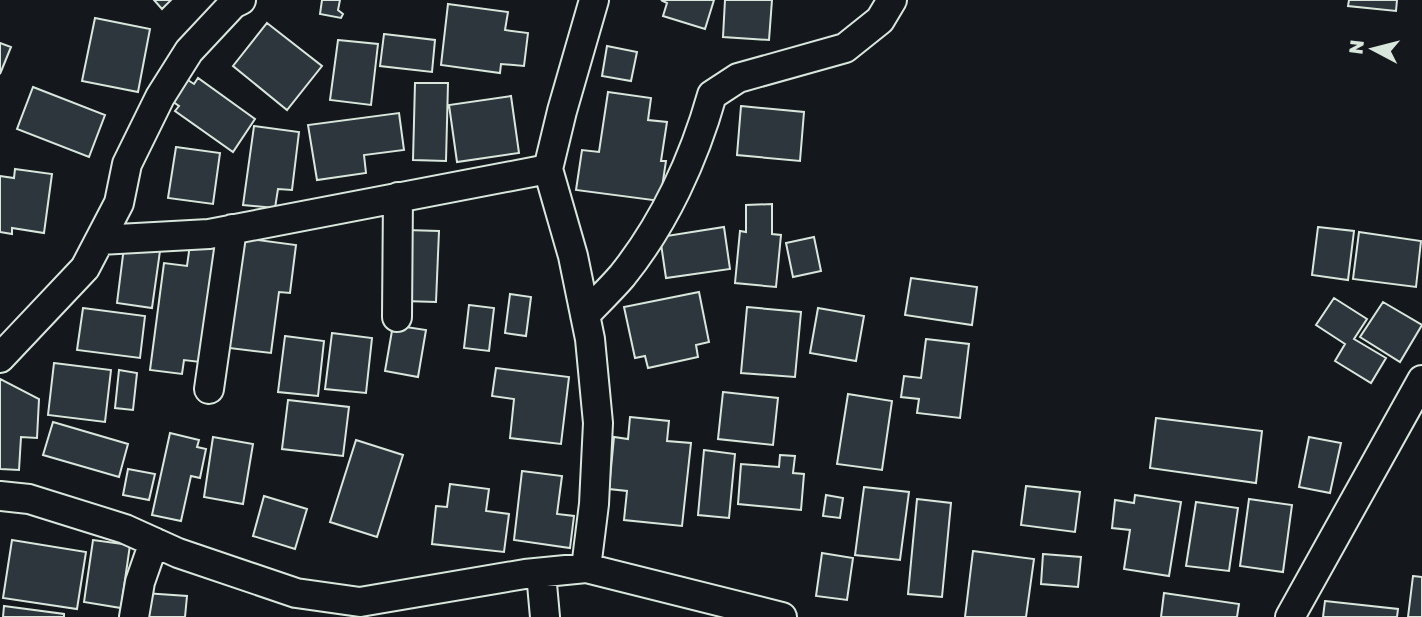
<svg xmlns="http://www.w3.org/2000/svg" width="1422" height="617" viewBox="0 0 1422 617" font-family="'Golos Text',sans-serif">
  <rect width="100%" height="100%" fill="#14181c"/>
  <path fill="#2c363c" stroke="#d8e6dc" stroke-width="2" d="M154 0H171L162 9Z
    M322 0H340L338 10 343 14 341 18 320 14Z
    M661 0H714L705 29 663 16 667 3Z
    M725 0H772L769 40 723 37Z
    M1349 0H1397L1396 11 1348 6Z
    M448 4 508 12 505 30 528 33 524 66 501 64 500 73 441 65Z
    M95 18 150 29 138 92 82 81Z
    M267 23 322 66 287 110 233 66Z
    M384 34 435 40 432 72 380 66Z
    M338 40 378 44 371 105 330 100Z
    M0 43 11 47 0 74Z
    M607 46 637 52 631 81 602 76Z
    M180 75 194 84 198 78 255 119 233 152 175 111 179 106 166 97Z
    M415 83H448L446 161 413 160Z
    M33 87 105 115 89 157 17 129Z
    M608 92 651 98 648 120 667 122 661 161H666L660 201 576 190 582 150 599 152Z
    M511 96 519 153 457 162 449 105Z
    M741 106 804 112 800 161 737 155Z
    M399 113 404 150 364 155 366 173 317 180 308 125Z
    M254 126 299 132 292 190 278 189 275 208 243 205Z
    M176 147 220 153 213 204 168 198Z
    M15 169 52 174 44 233 12 228V234L0 232V176L14 178Z
    M772 204V234L781 235 776 287 735 283 740 231 746 232V205Z
    M724 227 730 269 666 278 660 237Z
    M1318 227 1354 231 1348 280 1312 275Z
    M406 230 439 231 436 302 404 301Z
    M1359 232 1421 241 1416 287 1353 279Z
    M191 237 216 241 200 362 184 360 182 374 150 370 164 263 187 266Z
    M236 237 296 245 290 293 279 292 271 353 221 347Z
    M814 237 821 271 793 277 786 243Z
    M124 247 160 251 152 308 117 303Z
    M911 278 977 287 972 325 905 315Z
    M699 292 709 342 696 345 698 357 648 368 645 356 635 358 624 307Z
    M510 294 531 297 526 336 505 333Z
    M1334 298 1367 319 1354 339 1386 358 1371 383 1335 361 1345 344 1316 325Z
    M1383 302 1422 325 1400 362 1360 337Z
    M469 305 494 308 489 351 464 348Z
    M747 307 801 312 795 377 741 373Z
    M83 308 145 316 140 358 77 350Z
    M818 308 864 316 856 361 810 353Z
    M393 325 426 330 418 377 385 371Z
    M332 333 372 338 366 393 325 389Z
    M285 336 324 341 318 396 278 392Z
    M926 339 969 344 960 418 917 413 919 399 901 397 904 376 921 378Z
    M54 363 111 370 105 422 48 415Z
    M496 368 569 377 561 444 510 438 514 399 492 396Z
    M119 370 137 373 133 410 115 408Z
    M0 379 39 399 37 438 21 437 19 470 0 469Z
    M723 392 778 398 773 445 718 439Z
    M848 394 892 401 882 470 837 464Z
    M288 400 349 407 343 456 282 449Z
    M630 417 669 421 667 441 691 443 682 526 624 520 627 491 609 489 614 437 628 439Z
    M1156 418 1262 431 1256 483 1150 468Z
    M53 422 128 444 119 477 43 455Z
    M170 433 199 440 197 447 206 449 200 478 191 476 181 521 152 515Z
    M213 437 253 444 243 504 204 497Z
    M1309 437 1341 443 1330 493 1299 487Z
    M356 440 403 455 377 537 330 522Z
    M704 450 735 454 729 518 698 515Z
    M780 455 795 456 793 473 804 474 801 510 738 504 741 464 779 467Z
    M128 469 155 474 149 500 123 495Z
    M522 471 562 476 557 514 574 516 570 548 514 540Z
    M450 484 489 489 486 511 509 514 504 552 432 544 436 506 447 507Z
    M1026 486 1080 492 1075 532 1021 525Z
    M864 487 909 492 900 560 855 555Z
    M826 495 843 498 840 518 823 516Z
    M1135 495 1181 502 1169 576 1124 569 1130 530 1112 528 1115 500 1134 503Z
    M264 496 307 509 295 549 253 536Z
    M917 499 951 503 942 597 908 594Z
    M1249 499 1292 505 1283 572 1240 566Z
    M1196 502 1238 508 1229 571 1186 566Z
    M12 540 86 552 77 609 3 598Z
    M93 540 130 545 121 608 84 602Z
    M973 551 1034 559 1026 617H965Z
    M822 553 853 558 847 600 816 596Z
    M1043 554 1081 557 1078 587 1041 584Z
    M1413 576 1422 577V617H1408Z
    M144 593 187 596 185 617H142Z
    M1164 593 1239 604 1237 617H1161Z
    M1325 601 1398 609 1397 617H1323Z
    M4 606 64 614V617H3Z"/>
  <g fill="none" stroke-linecap="round" stroke-linejoin="round">
    <g stroke="#d8e6dc" stroke-width="32">
      <path id="street" d="M100 240 209 234 548 169
        M585 315C597 302 610 290 622 276 664 224 694 159 712 95L738 78 845 48 880 20 892 0
        M397 317 398 197
        M0 358 85 268 119 203 127 164 160 97 189 51 233 4 241 0
        M209 389 232 229
        M0 496 29 499 125 529 178 553 296 593 360 602 525 574 586 568 782 617
        M586 568 594 504 598 423 590 339 573 256 548 169 562 111 594 0
        M541 573 545 617
        M134 617 140 582 154 542
        M1290 617 1422 380"/>
    </g>
    <use href="#street" stroke="#14181c" stroke-width="28"/>
  </g>
  <g transform="translate(1373 49) rotate(277)" stroke="#14181c" stroke-width="5" paint-order="stroke">
  <path d="M0-5L12 26L0 18L-12 26Z" fill="#d8e6dc"/>
  <text y="-10" font-size="19" font-weight="bold" text-anchor="middle" fill="#d8e6dc">N</text>
  </g>
</svg>
